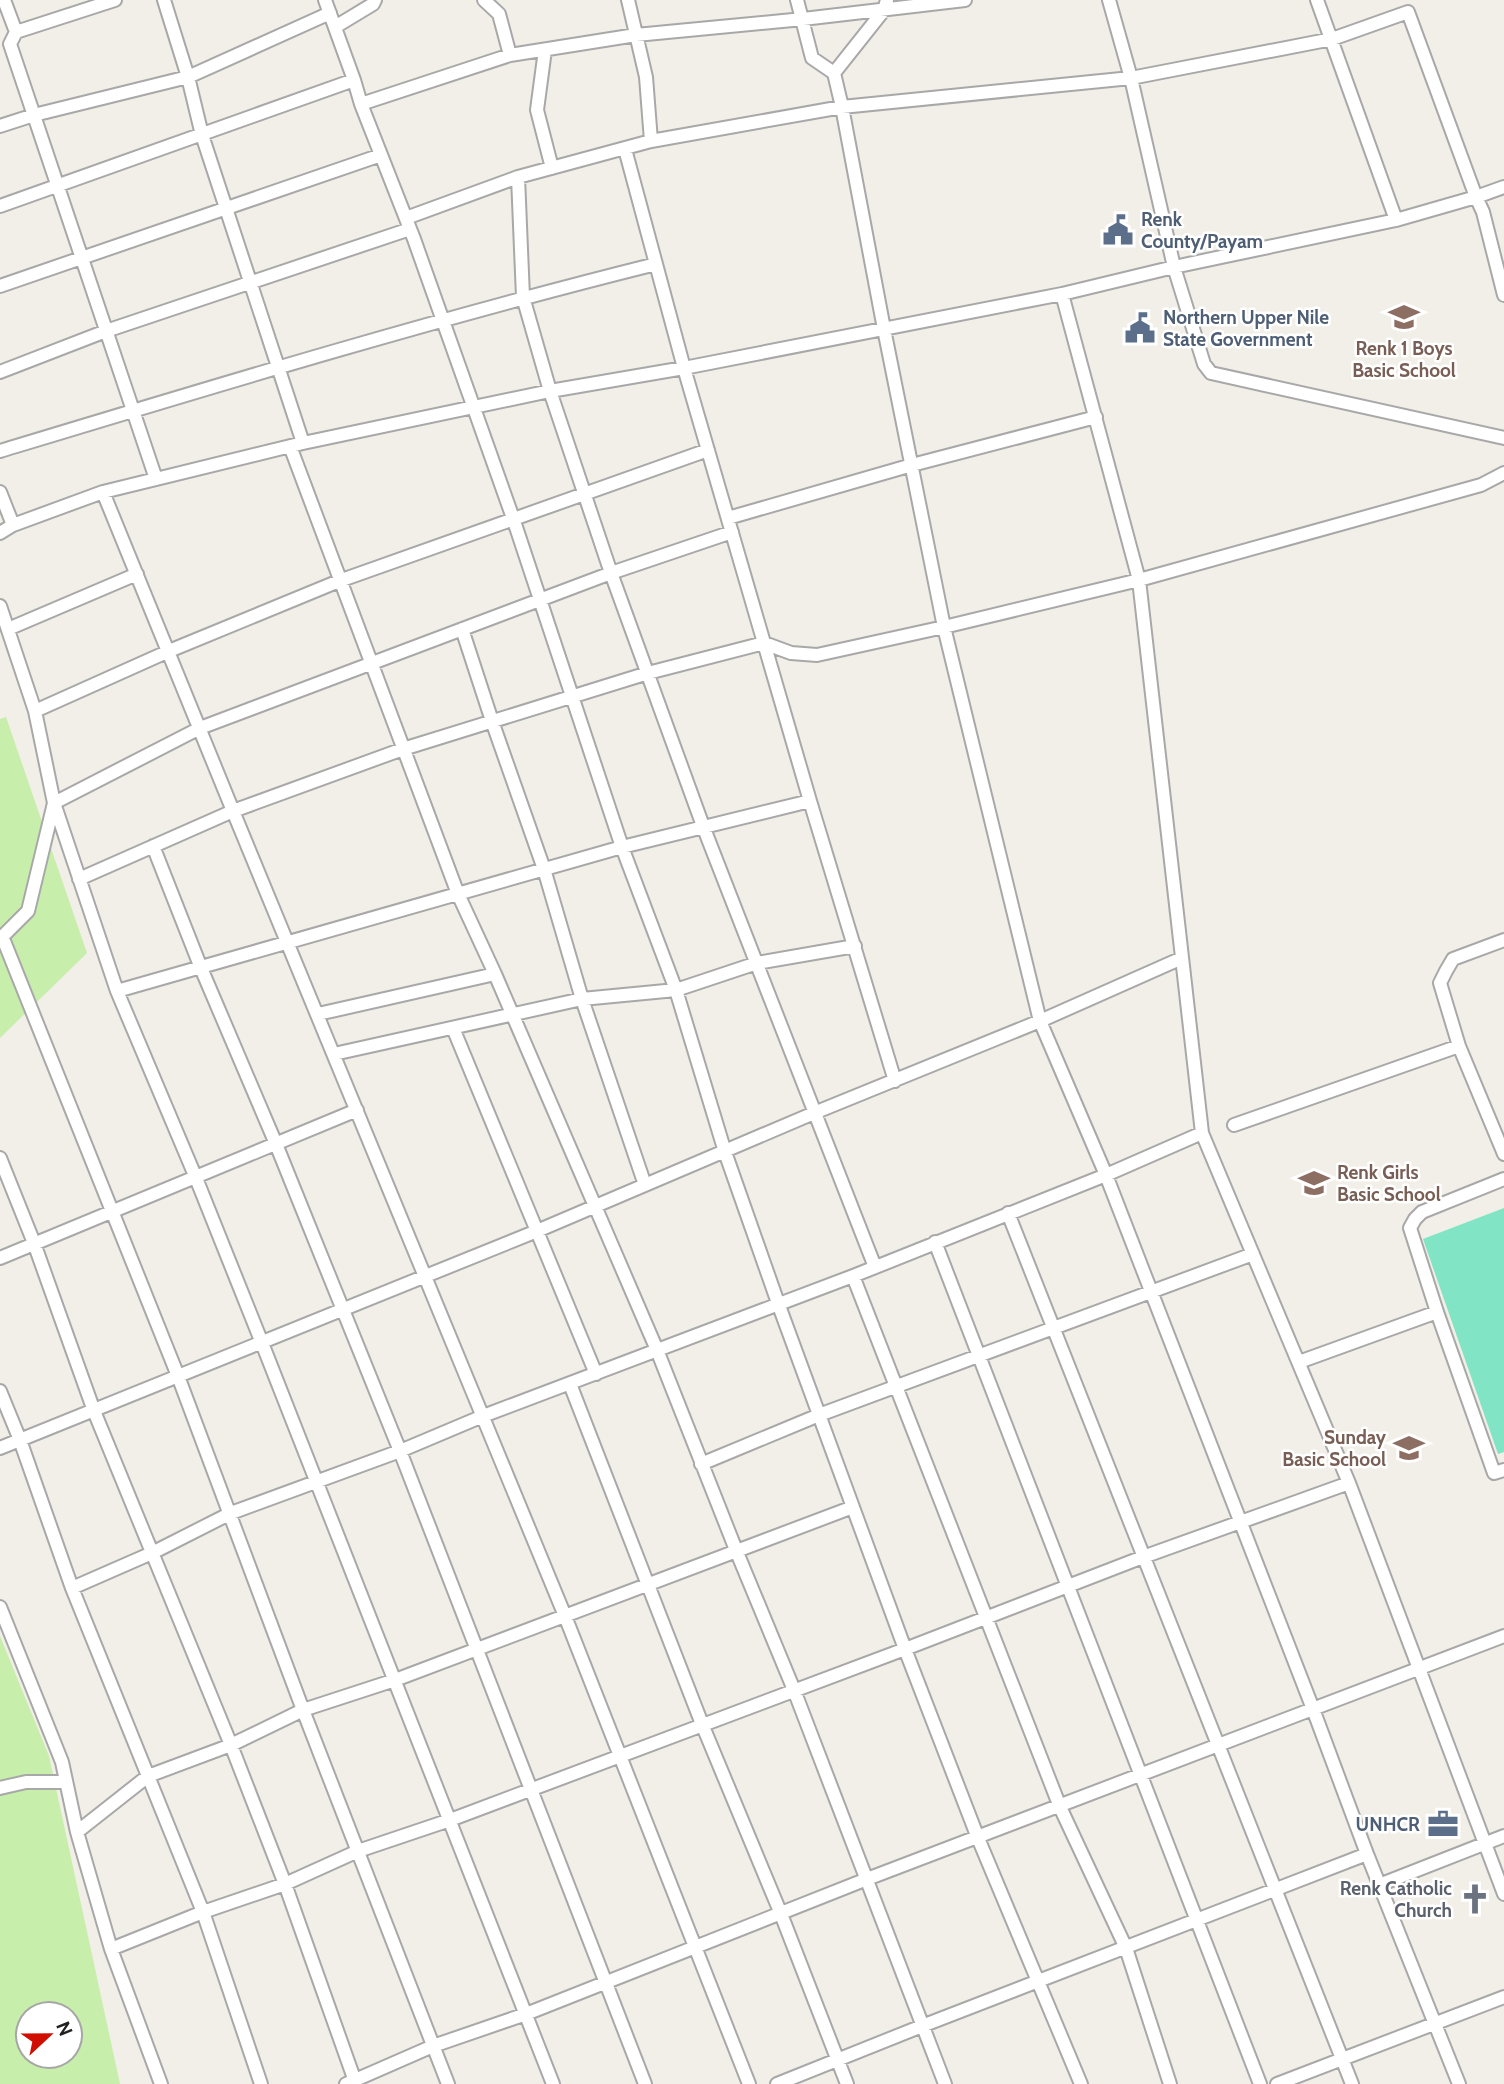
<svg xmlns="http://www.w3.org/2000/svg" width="1504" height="2084" viewBox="0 0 1504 2084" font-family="Cabin,sans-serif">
  <rect width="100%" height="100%" fill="#f1efe7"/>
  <path fill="#c7eeaa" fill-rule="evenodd" d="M6 717 87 953 0 1038V719Z
    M0 1636 49 1756 120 2084H0ZM28 2014H70V2056H28Z"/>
  <path fill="#81e4c4" d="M1504 1208V1452L1498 1454 1423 1239Z"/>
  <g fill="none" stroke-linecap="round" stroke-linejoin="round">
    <g stroke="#a8a8a8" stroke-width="16">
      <path id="minor" d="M4 0 16 32 10 44 156 479
        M164 0 188 77 202 135 303 443
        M325 0 354 80 361 104 414 239 514 521 622 847 676 990 725 1152 778 1303 905 1649 978 1838 1081 2084
        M484 0 499 14 510 55
        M628 0 646 77 651 141
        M797 0 812 58 834 73
        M887 0 884 10 834 73 842 107 884 329 944 627 1040 1021 1106 1175 1313 1709 1367 1854 1459 2084
        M1109 0 1131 78 1174 267 1062 294 1139 580 1202 1133 1349 1483 1504 1894
        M1317 0 1396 220
        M335 27 373 4 375 0
        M16 32 115 0
        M545 50 537 110 552 168
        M361 104 510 55 636 35 803 19 965 0
        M0 126 34 115 188 77 330 13
        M625 149 684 368 810 801 895 1081
        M518 177 523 297 550 391 611 573 703 826 875 1267
        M0 206 354 80
        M406 218 518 177 651 141 842 107 1131 78 1332 39 1408 12 1476 197 1504 187
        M0 286 381 155
        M1504 295 1483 212 1476 197 1396 220 1174 267 1204 364 1211 373 1504 438
        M0 372 106 331 410 229
        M290 446 458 894 495 974 657 1350 736 1550 794 1690 945 2084
        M0 451C218 385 435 319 656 264
        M0 492 13 525
        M103 492 233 811 565 1616 749 2084
        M728 518 912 465 1096 417
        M0 533 13 525 103 492 303 443 550 391 684 368 1062 294
        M0 606 35 711 54 803 117 991 196 1178 262 1343 553 2084
        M8 629 137 574
        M462 629 492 721 544 869 582 999 645 1185
        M35 711 169 651 339 581 708 450
        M153 846 201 968 276 1144 400 1451 645 2084
        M79 879 233 811 403 749 648 673 764 643 791 653 817 655 944 627 1139 580 1481 485 1504 473
        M2 936 178 1376 303 1710 448 2084
        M0 939 28 911 54 803 200 728 611 573 732 532
        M117 991 622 847 810 801
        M318 1014 495 974
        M453 1028 596 1374
        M1459 1046 1504 1154
        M334 1054 582 999 676 990 757 963 855 946
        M1234 1125 1459 1046 1440 983 1446 971 1453 959 1504 940
        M0 1158 34 1243 94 1411 231 1745 285 1884 356 2084
        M1504 1179 1422 1212 1415 1219 1410 1228 1437 1312 1494 1473 1504 1470
        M1008 1213 1352 2084
        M935 1242 1260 2084
        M0 1258 357 1110
        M853 1276 1060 1807 1126 1948 1170 2084
        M1299 1362 1437 1312
        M570 1384 702 1724 781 1914 847 2084
        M0 1391 20 1440 72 1588 203 1912 261 2084
        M0 1448 537 1231 814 1113 1040 1021 1182 958
        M701 1464 819 1415 1253 1254
        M72 1588 152 1553 231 1513 400 1451 483 1416 853 1276 1106 1175 1202 1133
        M0 1607 62 1762 77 1832 111 1949 161 2084
        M0 1788 26 1782H66
        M77 1832 148 1776 231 1745 303 1710 395 1680 853 1507
        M1379 1885 1504 1836
        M111 1949 203 1912 285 1884 358 1851 450 1820 905 1649 1143 1557 1349 1483
        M346 2084 433 2046 526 2014 867 1879 1504 1636
        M777 2084 922 2026 1367 1854
        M1277 2084 1504 1997"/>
    </g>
    <use href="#minor" stroke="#fff" stroke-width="12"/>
  </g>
  <defs>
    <g id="civic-bare" transform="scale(2.415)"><path d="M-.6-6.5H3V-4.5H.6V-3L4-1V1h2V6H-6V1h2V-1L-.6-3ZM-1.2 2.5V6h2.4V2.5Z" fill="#5c6f8a" stroke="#fff" stroke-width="2.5" paint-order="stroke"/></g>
    <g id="school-bare" transform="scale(2.415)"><path d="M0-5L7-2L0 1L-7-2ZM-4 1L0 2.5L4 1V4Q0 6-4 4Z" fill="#8d6e63" stroke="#fff" stroke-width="2.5" paint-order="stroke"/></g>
    <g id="office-bare" transform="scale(2.415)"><path d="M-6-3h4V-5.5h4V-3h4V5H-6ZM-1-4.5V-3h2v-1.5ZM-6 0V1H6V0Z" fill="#5c6f8a" stroke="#fff" stroke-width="2.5" paint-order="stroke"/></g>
    <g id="church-bare" transform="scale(2.415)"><path d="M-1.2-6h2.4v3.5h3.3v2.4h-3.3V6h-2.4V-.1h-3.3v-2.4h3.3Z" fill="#6b7280" stroke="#fff" stroke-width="2.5" paint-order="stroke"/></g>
  </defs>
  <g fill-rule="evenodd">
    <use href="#civic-bare" x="1118" y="230"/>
    <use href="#school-bare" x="1404" y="317"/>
    <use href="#civic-bare" x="1140" y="328"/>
    <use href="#school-bare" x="1314" y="1183"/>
    <use href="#school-bare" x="1409" y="1448"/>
    <use href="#office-bare" x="1443" y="1824"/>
    <use href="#church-bare" x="1475" y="1899"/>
  </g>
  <g text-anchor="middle" stroke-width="5" stroke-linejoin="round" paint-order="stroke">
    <g font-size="19" font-weight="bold" fill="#4e5e75" stroke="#fff" text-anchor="start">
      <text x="1141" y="226">Renk<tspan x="1141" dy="22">County/Payam</tspan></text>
      <text x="1163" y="324">Northern Upper Nile<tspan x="1163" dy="22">State Government</tspan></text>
      <text x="1420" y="1831" text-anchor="end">UNHCR</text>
    </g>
    <g font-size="19" font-weight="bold" fill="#785e54" stroke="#fff">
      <text x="1404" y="355">Renk 1 Boys<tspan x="1404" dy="22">Basic School</tspan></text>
      <text x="1337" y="1179" text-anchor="start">Renk Girls<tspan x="1337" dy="22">Basic School</tspan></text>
      <text x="1386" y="1444" text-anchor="end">Sunday<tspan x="1386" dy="22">Basic School</tspan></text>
    </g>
    <g font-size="19" font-weight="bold" fill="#5b616d" stroke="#fff" text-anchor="end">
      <text x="1452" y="1895">Renk Catholic<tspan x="1452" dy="22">Church</tspan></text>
    </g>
  </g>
  <g transform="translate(49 2035) rotate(68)"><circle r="33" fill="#ffffff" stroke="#a6a6a6" stroke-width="2"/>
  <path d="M0-5L12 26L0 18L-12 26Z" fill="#d10d00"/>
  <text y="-10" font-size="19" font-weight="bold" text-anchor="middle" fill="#212121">N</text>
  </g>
</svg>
